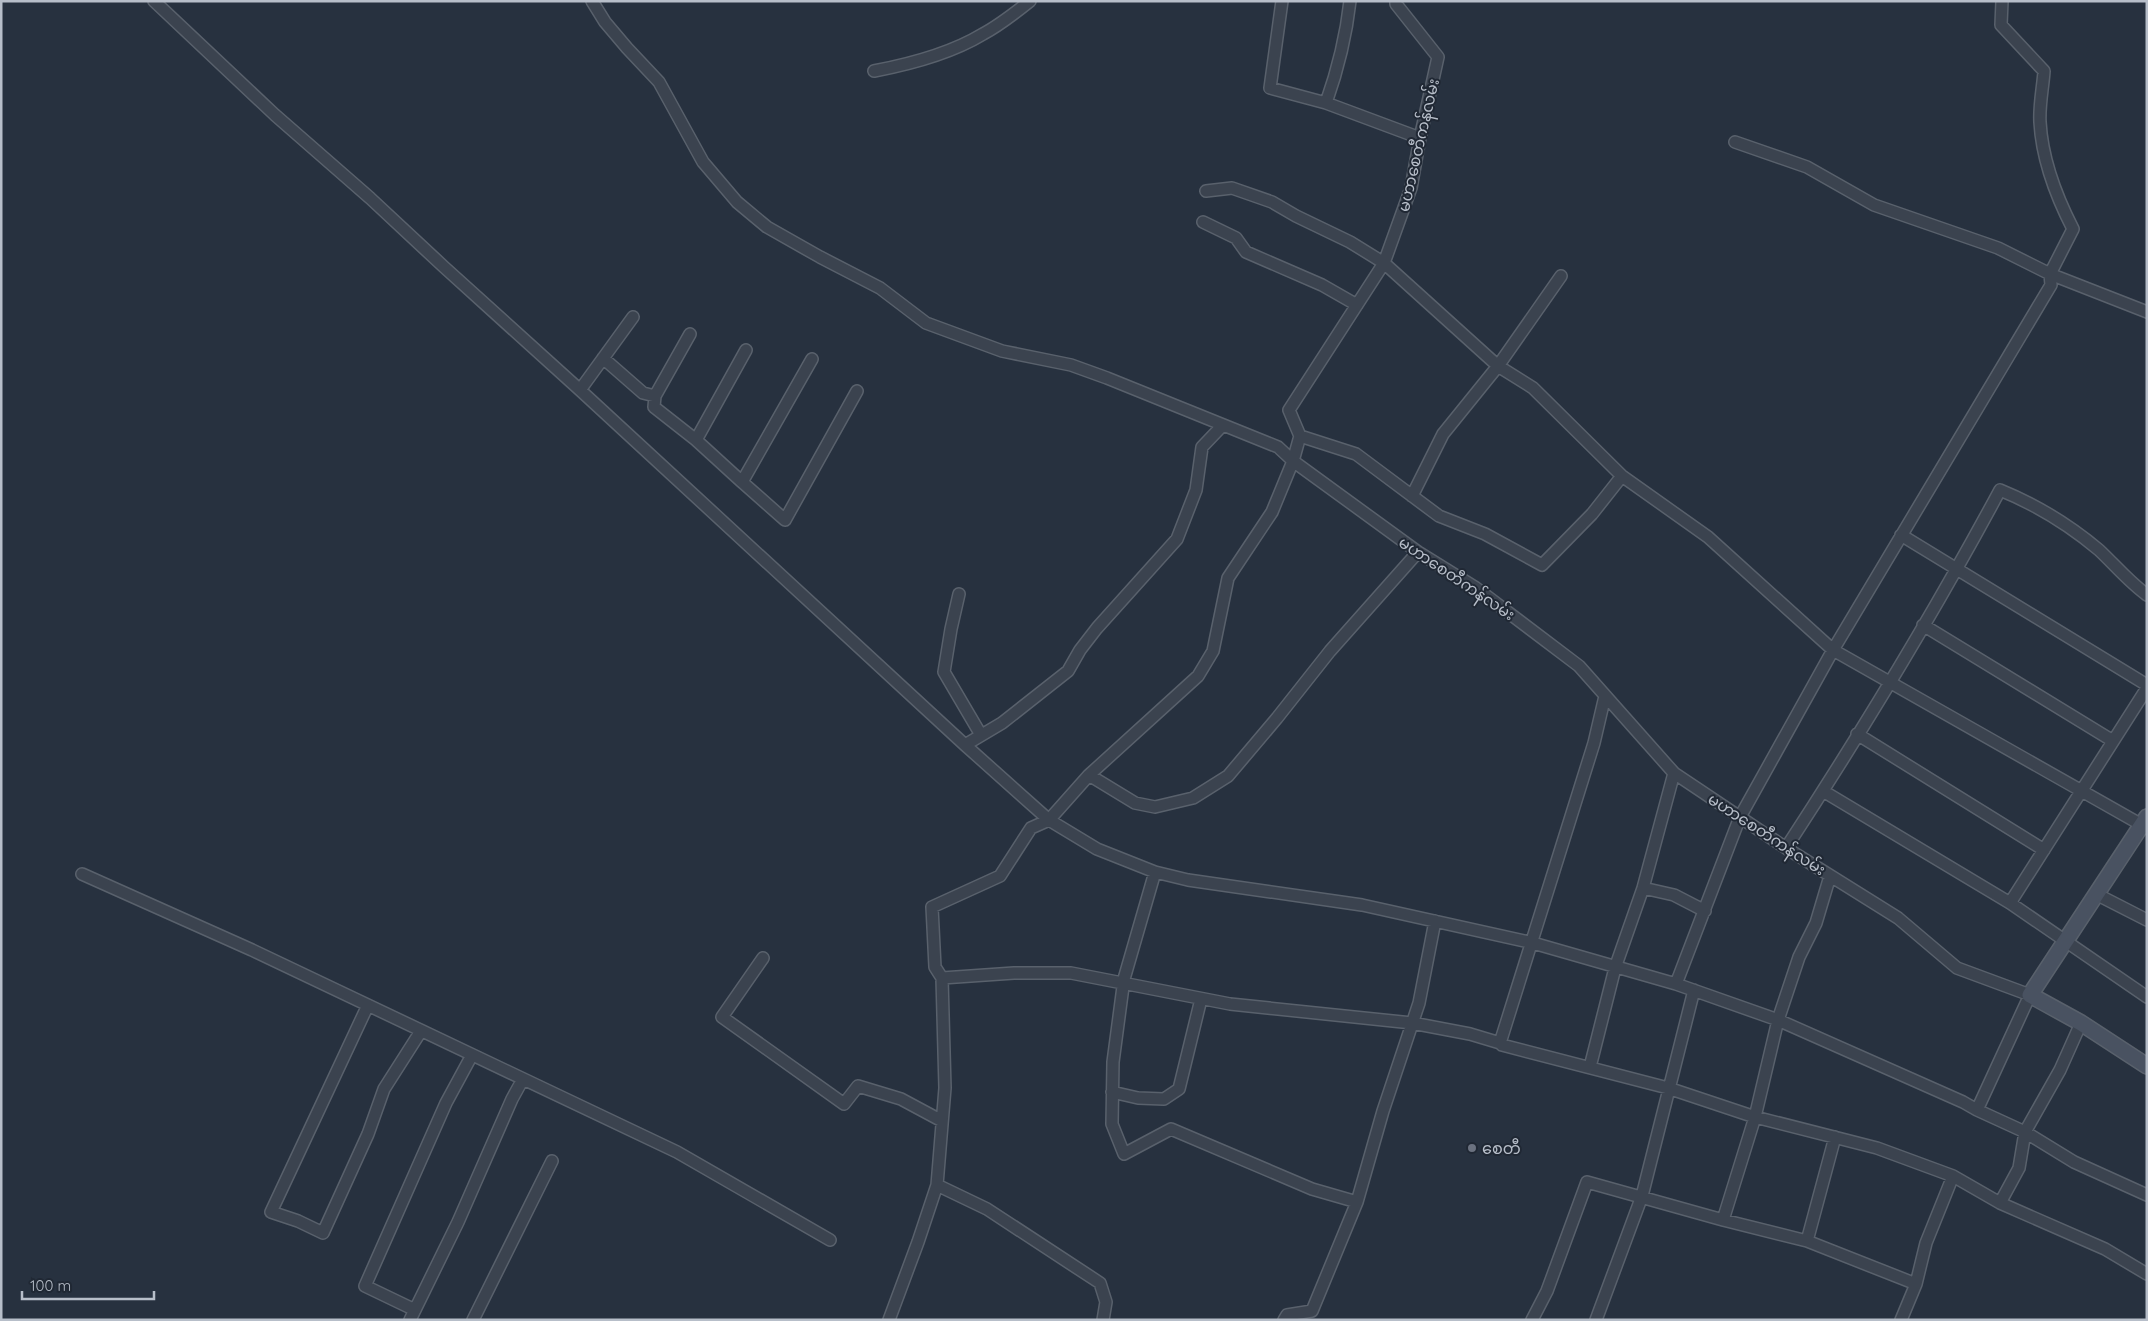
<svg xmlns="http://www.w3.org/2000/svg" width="2148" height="1321" viewBox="0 0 2148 1321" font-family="Quicksand,'Noto Sans Myanmar',sans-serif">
  <rect width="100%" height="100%" fill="#27313f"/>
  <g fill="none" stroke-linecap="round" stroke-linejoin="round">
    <g stroke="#59616c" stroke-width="14">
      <path id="street" d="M154 1 275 115 370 198 444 267 580 390 965 745 1049 820 1097 849 1155 872 1188 880 1362 905 1533 943 1676 984 1778 1020 1963 1102 1977 1110 2025 1132 2074 1162 2147 1195
        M592 1 605 22 627 48 659 82 703 162 737 202 767 227 820 257 880 288 926 323 1002 351 1071 365 1107 378 1278 447 1293 461 1272 512 1228 578 1213 651 1198 676 1089 775 1049 820 1031 828 1000 876 932 907 935 967 942 978
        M1282 1 1270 88 1326 103 1420 138
        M1396 1V4L1438 57 1420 138 1411 188 1384 263 1289 410 1300 436 1293 461 1418 552 1476 588 1579 666 1674 773 1786 848 1898 918 1957 968 2030 995 1977 1110
        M874 71C911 64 950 54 983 34 1000 25 1015 13 1030 1
        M1326 103C1338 69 1346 37 1350 1
        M1735 142 1807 167 1874 205 1998 248 2050 274 2147 312
        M1206 191 1232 188 1272 202 1296 216 1350 242 1384 263 1498 366 1533 388 1622 476 1708 537 1833 650 2147 828
        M1203 222 1236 238 1246 252 1322 285 1357 305
        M603 358 643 393 655 396 690 334
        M580 390 633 317
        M655 396 654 407 696 440 746 350
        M1300 436 1356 454 1439 516 1485 534 1542 565 1592 514 1622 476
        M696 440 742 482 812 359
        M742 482 785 520 857 391
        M1412 496 1443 434 1498 366 1561 276
        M1901 535 2147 685
        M959 594 951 629 944 672 981 735
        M1923 625 2113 741
        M1605 696 1594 743 1500 1043 1502 1045 1668 1088 1755 1117 1877 1148 1953 1176 1926 1243 1916 1284
        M1857 734 2044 850
        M965 745 1002 723 1068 671 1080 650 1097 628 1177 539 1196 490 1202 447 1223 425
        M1089 775 1135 803 1155 807 1193 798 1228 776 1277 718 1330 651 1418 552
        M1823 791 2010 903 2147 997
        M1786 848C1861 733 1935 611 2000 490 2037 505 2068 524 2099 550 2115 565 2129 582 2147 595
        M1155 872 1124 979 1113 1062 1112 1124 1124 1154 1171 1129 1312 1189 1357 1202
        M82 874 252 950 677 1152 830 1240
        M1830 876 1816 923 1799 957 1778 1020 1755 1117 1723 1220 1807 1241 1916 1284 1901 1320
        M1643 888 1674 895 1705 911
        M2096 894 2147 920
        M2010 903 2147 688
        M763 958 722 1017 844 1104 858 1086 901 1099 942 1121
        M1676 984 1740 817 1833 650 2051 285 2050 274 2073 229C2056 196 2042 159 2040 122 2039 105 2043 87 2044 71L2001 25 2002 1
        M368 1005 271 1212 298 1221 323 1233 368 1134 384 1089 421 1031
        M1590 1067 1615 968 1643 888 1674 773
        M1112 1092 1138 1098 1164 1099 1179 1089 1201 999
        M1953 1176 2000 1203 2105 1249 2147 1274
        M937 1185 987 1209 1100 1283 1106 1302 1103 1320
        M2000 1203 2019 1168 2025 1132 2060 1070 2081 1023
        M1807 1241 1835 1137
        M415 1310 365 1286 446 1103 472 1055
        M410 1320 458 1222 512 1099 523 1079
        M473 1320 552 1161
        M889 1320 918 1242 937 1185 945 1088 942 978 1014 973H1071L1230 1004 1412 1023 1470 1034 1500 1043
        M1284 1320 1287 1315 1312 1311 1357 1202 1383 1111 1419 1003 1435 921
        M1532 1320 1547 1291 1587 1182 1723 1220
        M1596 1320 1642 1196 1694 990"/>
    </g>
    <g stroke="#59616c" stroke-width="18">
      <path id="secondary" d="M2147 817 2030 995 2081 1023 2147 1066"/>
    </g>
    <use href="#street" stroke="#3b434f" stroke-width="11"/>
    <use href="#secondary" stroke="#495261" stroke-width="15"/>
  </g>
  <circle fill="#6b7280" stroke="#202834" stroke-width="2" cx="1472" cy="1148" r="5"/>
  <g text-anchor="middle" stroke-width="4" stroke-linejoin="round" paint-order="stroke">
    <g font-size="16" fill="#b7bec9" stroke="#202834">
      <text transform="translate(1418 145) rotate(-77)" y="6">မဟာစေတီကန်လမ်း</text>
      <text transform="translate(1457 578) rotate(34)" y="6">မဟာစေတီကန်လမ်း</text>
      <text transform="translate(1767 834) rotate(33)" y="6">မဟာစေတီကန်လမ်း</text>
    </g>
    <g font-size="16" fill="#b7bec9" stroke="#202834" text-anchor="start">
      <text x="1482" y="1154">စေတီ</text>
    </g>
  </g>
  <rect width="2148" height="1321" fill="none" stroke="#b7bec9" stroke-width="5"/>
  <path d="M22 1291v8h132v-8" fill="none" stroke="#b7bec9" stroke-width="2.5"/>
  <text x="30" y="1291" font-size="15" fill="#b7bec9" stroke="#202834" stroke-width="4" paint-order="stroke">100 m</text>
</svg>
